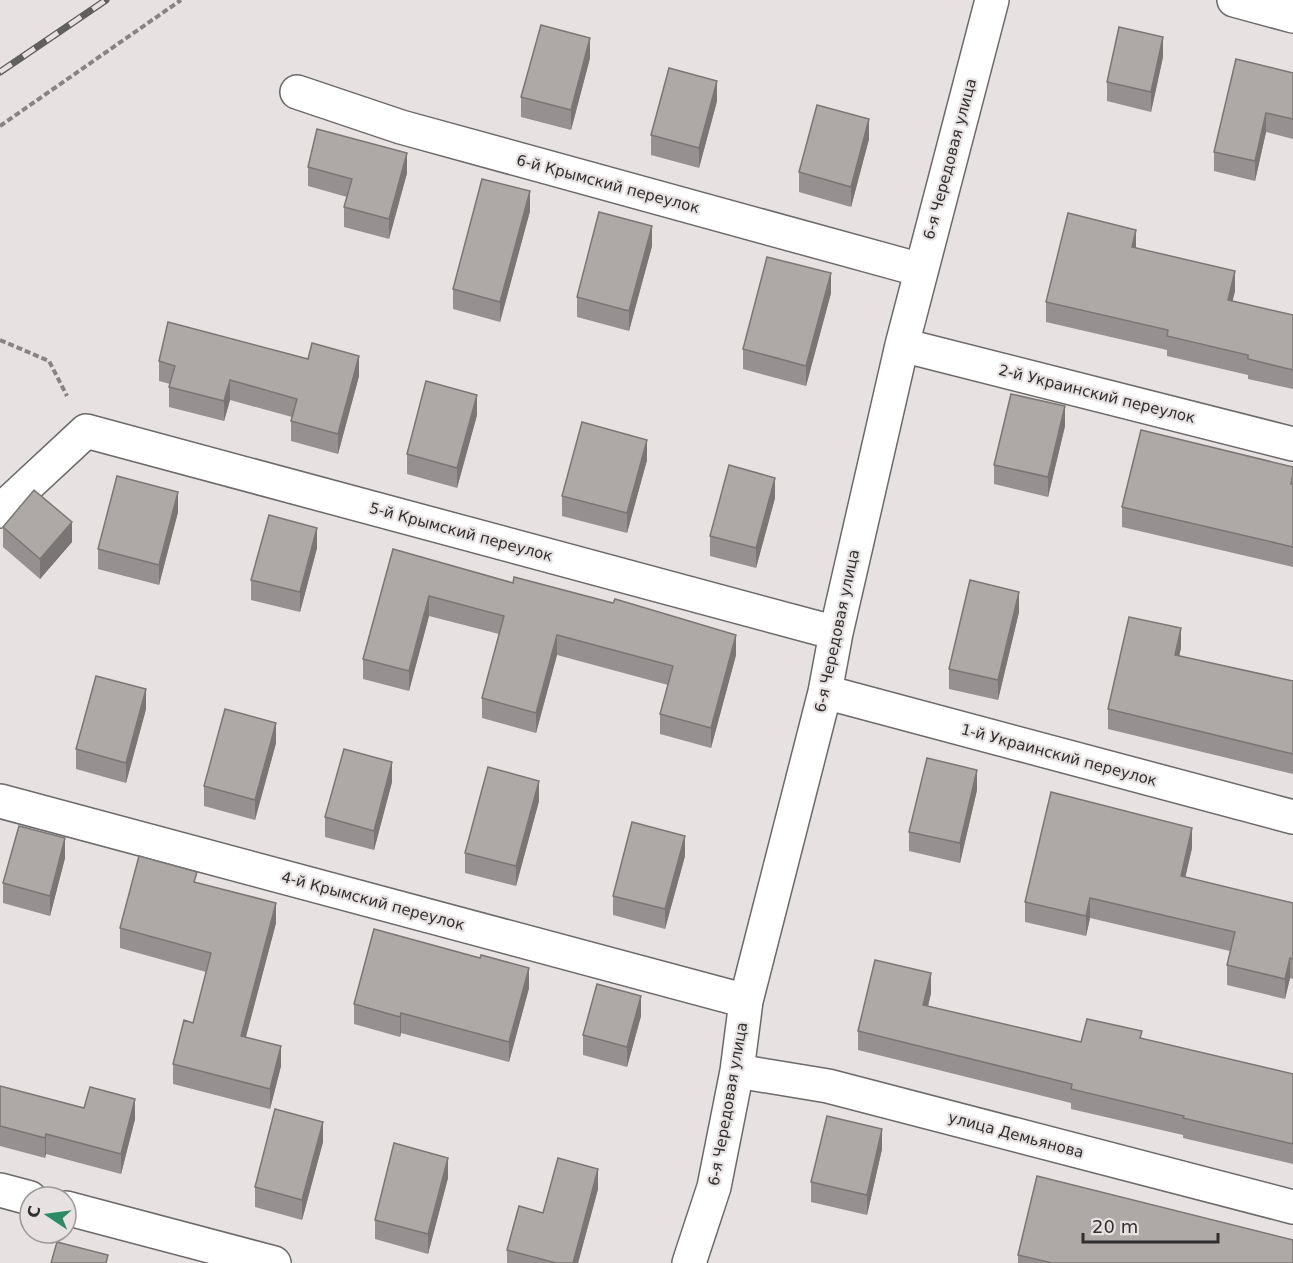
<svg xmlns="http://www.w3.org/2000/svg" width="1293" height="1263" viewBox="0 0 1293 1263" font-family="'DejaVu Sans',sans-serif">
  <rect width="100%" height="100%" fill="#e7e1e2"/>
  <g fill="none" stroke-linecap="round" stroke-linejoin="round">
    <g stroke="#6d6869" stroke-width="36">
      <path id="minor" d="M1234 0 1293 16
        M297 92 401 127 921 270
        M902 345 1293 444
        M0 511 86 431 836 633
        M825 692 1293 817
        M0 801 746 1001
        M737 1071 828 1086 1293 1207
        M0 1190 30 1198
        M66 1208 274 1263
        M689 1263 714 1187 737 1071 746 1001 825 692 836 633 902 345 992 0"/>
    </g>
    <path stroke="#878484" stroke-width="4" stroke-dasharray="6 3" stroke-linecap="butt" d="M0 126 181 0
      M0 340 49 361 67 396"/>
    <use href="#minor" stroke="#fff" stroke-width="33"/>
    <g stroke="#615e5e" stroke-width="7">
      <path id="rail" d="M0 72 106 0"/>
    </g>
    <use href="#rail" stroke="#e7e1e2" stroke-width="4.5" stroke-dasharray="14" stroke-linecap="butt"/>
  </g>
  <path fill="#969190" d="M1163 57 1151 112 1107 101V82Z
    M590 58 571 130 521 117V97Z
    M1293 73V139L1266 132 1255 181 1214 171V152Z
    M717 101 699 168 651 155V135Z
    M869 139 851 207 799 192V172Z
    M308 167 407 173 389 239 344 227V207L347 197 308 186Z
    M530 211 500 322 453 309V289Z
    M652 246 629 331 577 317V297Z
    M1136 248 1235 291 1232 301 1293 315V389L1248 379V375L1167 356V350L1046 322V302Z
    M831 293 806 386 743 369V349Z
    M159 361 359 376 338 454 291 441V421L292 417 230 400 224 421 169 407V387L170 384 159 381Z
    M477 415 457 488 407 474V454Z
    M1065 426 1048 497 994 484V465Z
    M647 460 627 533 562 516V496Z
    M1293 467V567L1122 527V507Z
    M775 498 756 568 710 556V536Z
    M178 512 159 585 98 569V549Z
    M3 527 72 542 40 579 3 547Z
    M317 548 300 612 251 600V580Z
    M393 549 736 655 711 748 660 734V714L668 685 557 655 536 733 482 718V698L499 634 429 616 409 691 363 679V659Z
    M1019 612 998 700 949 689V669Z
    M1181 648 1179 656 1293 681V774L1108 729V709Z
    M146 709 126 783 76 769V749Z
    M276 743 255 820 204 806V786Z
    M392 782 374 850 325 837V817Z
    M977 790 960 863 909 851V832Z
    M539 801 516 886 465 873V853Z
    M1192 848 1185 877 1293 903V979L1290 978 1285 999 1227 985V965L1230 951 1090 918 1086 936 1025 922V902Z
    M685 856 665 929 613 915V896Z
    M65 858 50 916 3 903V883Z
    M197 882 276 923 246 1037 281 1066 270 1109 173 1084V1064L193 1023 206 972 120 948V928Z
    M529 988 509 1062 401 1033 400 1037 354 1024V1004Z
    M931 993 928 1007 1081 1042 1142 1039 1293 1074V1164L1183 1138V1135L1071 1109V1103L858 1050V1031Z
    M641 1016 627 1067 583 1055V1035Z
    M0 1086 84 1108 135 1119 121 1174 46 1154 45 1158 0 1146Z
    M323 1142 302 1220 255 1207V1187Z
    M882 1149 867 1215 811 1202V1182Z
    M448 1178 428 1254 375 1239V1220Z
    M598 1189 578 1263H507V1250L543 1213Z
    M1018 1255 1293 1263H1018Z"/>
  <path fill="#7a7675" d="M1163 37V57L1151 112V92Z
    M590 38V58L571 130V110Z
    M717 81V101L699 168V148Z
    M1266 113V132L1255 181V161Z
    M869 119V139L851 207V187Z
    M407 153V173L389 239V219Z
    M530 191V211L500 322V302Z
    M652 226V246L629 331V311Z
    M1136 230V250L1132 247Z
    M1235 271V291L1228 320V300Z
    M831 273V293L806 386V366Z
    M359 356V376L338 454V434Z
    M230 380V400L224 421V401Z
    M477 395V415L457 488V468Z
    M1065 406V426L1048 497V477Z
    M647 440V460L627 533V513Z
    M775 478V498L756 568V548Z
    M178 492V512L159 585V565Z
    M72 522V542L40 579V559Z
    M317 528V548L300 612V592Z
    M1019 592V612L998 700V680Z
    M429 596V616L409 691V671Z
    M1181 628V648L1175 675V655Z
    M557 635V655L536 733V713Z
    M736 635V655L711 748V728Z
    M146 689V709L126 783V763Z
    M276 723V743L255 820V800Z
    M392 762V782L374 850V831Z
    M977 770V790L960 863V843Z
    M539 781V801L516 886V866Z
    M1192 828V848L1181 896V876Z
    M685 836V856L665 929V909Z
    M65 838V858L50 916V896Z
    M1090 898V918L1086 936V916Z
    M276 903V923L241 1055V1036Z
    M1290 958V978L1285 999V979Z
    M529 968V988L509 1062V1042Z
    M931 973V993L923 1025V1005Z
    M641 996V1016L627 1067V1047Z
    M401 1013V1033L400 1037V1017Z
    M281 1046V1066L270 1109V1089Z
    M135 1099V1119L121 1174V1154Z
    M323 1122V1142L302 1220V1200Z
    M882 1129V1149L867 1215V1195Z
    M46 1134V1154L45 1158V1138Z
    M448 1158V1178L428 1254V1234Z
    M598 1169V1189L578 1263H573Z"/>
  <path fill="#aea9a7" stroke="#7a7675" stroke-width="1.5" d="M541 25 590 38 571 110 521 97Z
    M1119 27 1163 37 1151 92 1107 82Z
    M1236 59 1293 73V119L1266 113 1255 161 1214 152Z
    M669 68 717 81 699 148 651 135Z
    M817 105 869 119 851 187 799 172Z
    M317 129 407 153 389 219 344 207 352 179 308 167Z
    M482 179 530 191 500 302 453 289Z
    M599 212 652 226 629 311 577 297Z
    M1068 213 1136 230 1132 247 1235 271 1228 300 1293 315V370L1248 359V355L1167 336 1168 330 1046 302Z
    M767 257 831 273 806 366 743 349Z
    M168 322 308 359 312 343 359 356 338 434 291 421 297 399 230 380 224 401 169 387 175 366 159 361Z
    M426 381 477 395 457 468 407 454Z
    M1011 394 1065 406 1048 477 994 465Z
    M582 422 647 440 627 513 562 496Z
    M1141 430 1293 467V474L1291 484H1293V547L1122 507Z
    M729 465 775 478 756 548 710 536Z
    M117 476 178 492 159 565 98 549Z
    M34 490 72 522 40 559 3 527Z
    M269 515 317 528 300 592 251 580Z
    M393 549 513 583 514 577 613 603 615 599 736 635 711 728 660 714 673 666 557 635 536 713 482 698 504 616 429 596 409 671 363 659Z
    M970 580 1019 592 998 680 949 669Z
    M1129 617 1181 628 1175 655 1293 681V754L1108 709Z
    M96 676 146 689 126 763 76 749Z
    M225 709 276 723 255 800 204 786Z
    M344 749 392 762 374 831 325 817Z
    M927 758 977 770 960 843 909 832Z
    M488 767 539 781 516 866 465 853Z
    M1051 792 1192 828 1181 876 1293 903V959L1290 958 1285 979 1227 965 1235 932 1090 898 1086 916 1025 902Z
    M632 822 685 836 665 909 613 896Z
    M19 826 65 838 50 896 3 883Z
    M139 856 197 872 194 882 276 903 241 1036 281 1046 270 1089 173 1064 184 1020 193 1023 211 953 120 928Z
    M374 929 480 958 481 955 529 968 509 1042 401 1013 400 1017 354 1004Z
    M875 960 931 973 923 1005 1081 1042 1087 1019 1142 1031 1140 1038 1293 1074V1144L1183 1118 1184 1116 1071 1089 1072 1084 858 1031Z
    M597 984 641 996 627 1047 583 1035Z
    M0 1086 84 1108 90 1087 135 1099 121 1154 46 1134 45 1138 0 1126Z
    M275 1109 323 1122 302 1200 255 1187Z
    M827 1116 882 1129 867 1195 811 1182Z
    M394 1143 448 1158 428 1234 375 1220Z
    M558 1158 598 1169 573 1263H556L507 1250 519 1206 543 1213Z
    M1037 1176 1293 1240V1263H1052L1018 1255Z
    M57 1242 108 1255 106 1263H51Z"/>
  <g text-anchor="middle" stroke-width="4.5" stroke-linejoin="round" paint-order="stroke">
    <g font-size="15" fill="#312f2f" stroke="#e7e1e2">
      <text transform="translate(950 159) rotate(-75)" y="5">6-я Чередовая улица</text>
      <text transform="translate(608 184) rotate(15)" y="5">6-й Крымский переулок</text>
      <text transform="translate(1097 394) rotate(14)" y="5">2-й Украинский переулок</text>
      <text transform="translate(461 532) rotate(15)" y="5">5-й Крымский переулок</text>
      <text transform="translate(837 631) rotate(-78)" y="5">6-я Чередовая улица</text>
      <text transform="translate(1059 755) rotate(15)" y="5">1-й Украинский переулок</text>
      <text transform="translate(373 901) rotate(15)" y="5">4-й Крымский переулок</text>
      <text transform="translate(728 1104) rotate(-80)" y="5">6-я Чередовая улица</text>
      <text transform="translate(1016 1135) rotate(15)" y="5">улица Демьянова</text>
    </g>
  </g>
  <g transform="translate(48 1215) rotate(283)"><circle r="28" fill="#e7e1e2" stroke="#9e9a9a" stroke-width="1.5"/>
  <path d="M0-4.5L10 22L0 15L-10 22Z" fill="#2b8b64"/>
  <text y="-9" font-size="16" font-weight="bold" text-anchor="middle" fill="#312f2f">С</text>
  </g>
  <path d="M1083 1233v9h135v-9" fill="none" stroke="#312f2f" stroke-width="3"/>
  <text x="1092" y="1233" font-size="18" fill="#312f2f" stroke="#e7e1e2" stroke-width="4.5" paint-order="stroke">20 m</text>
</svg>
